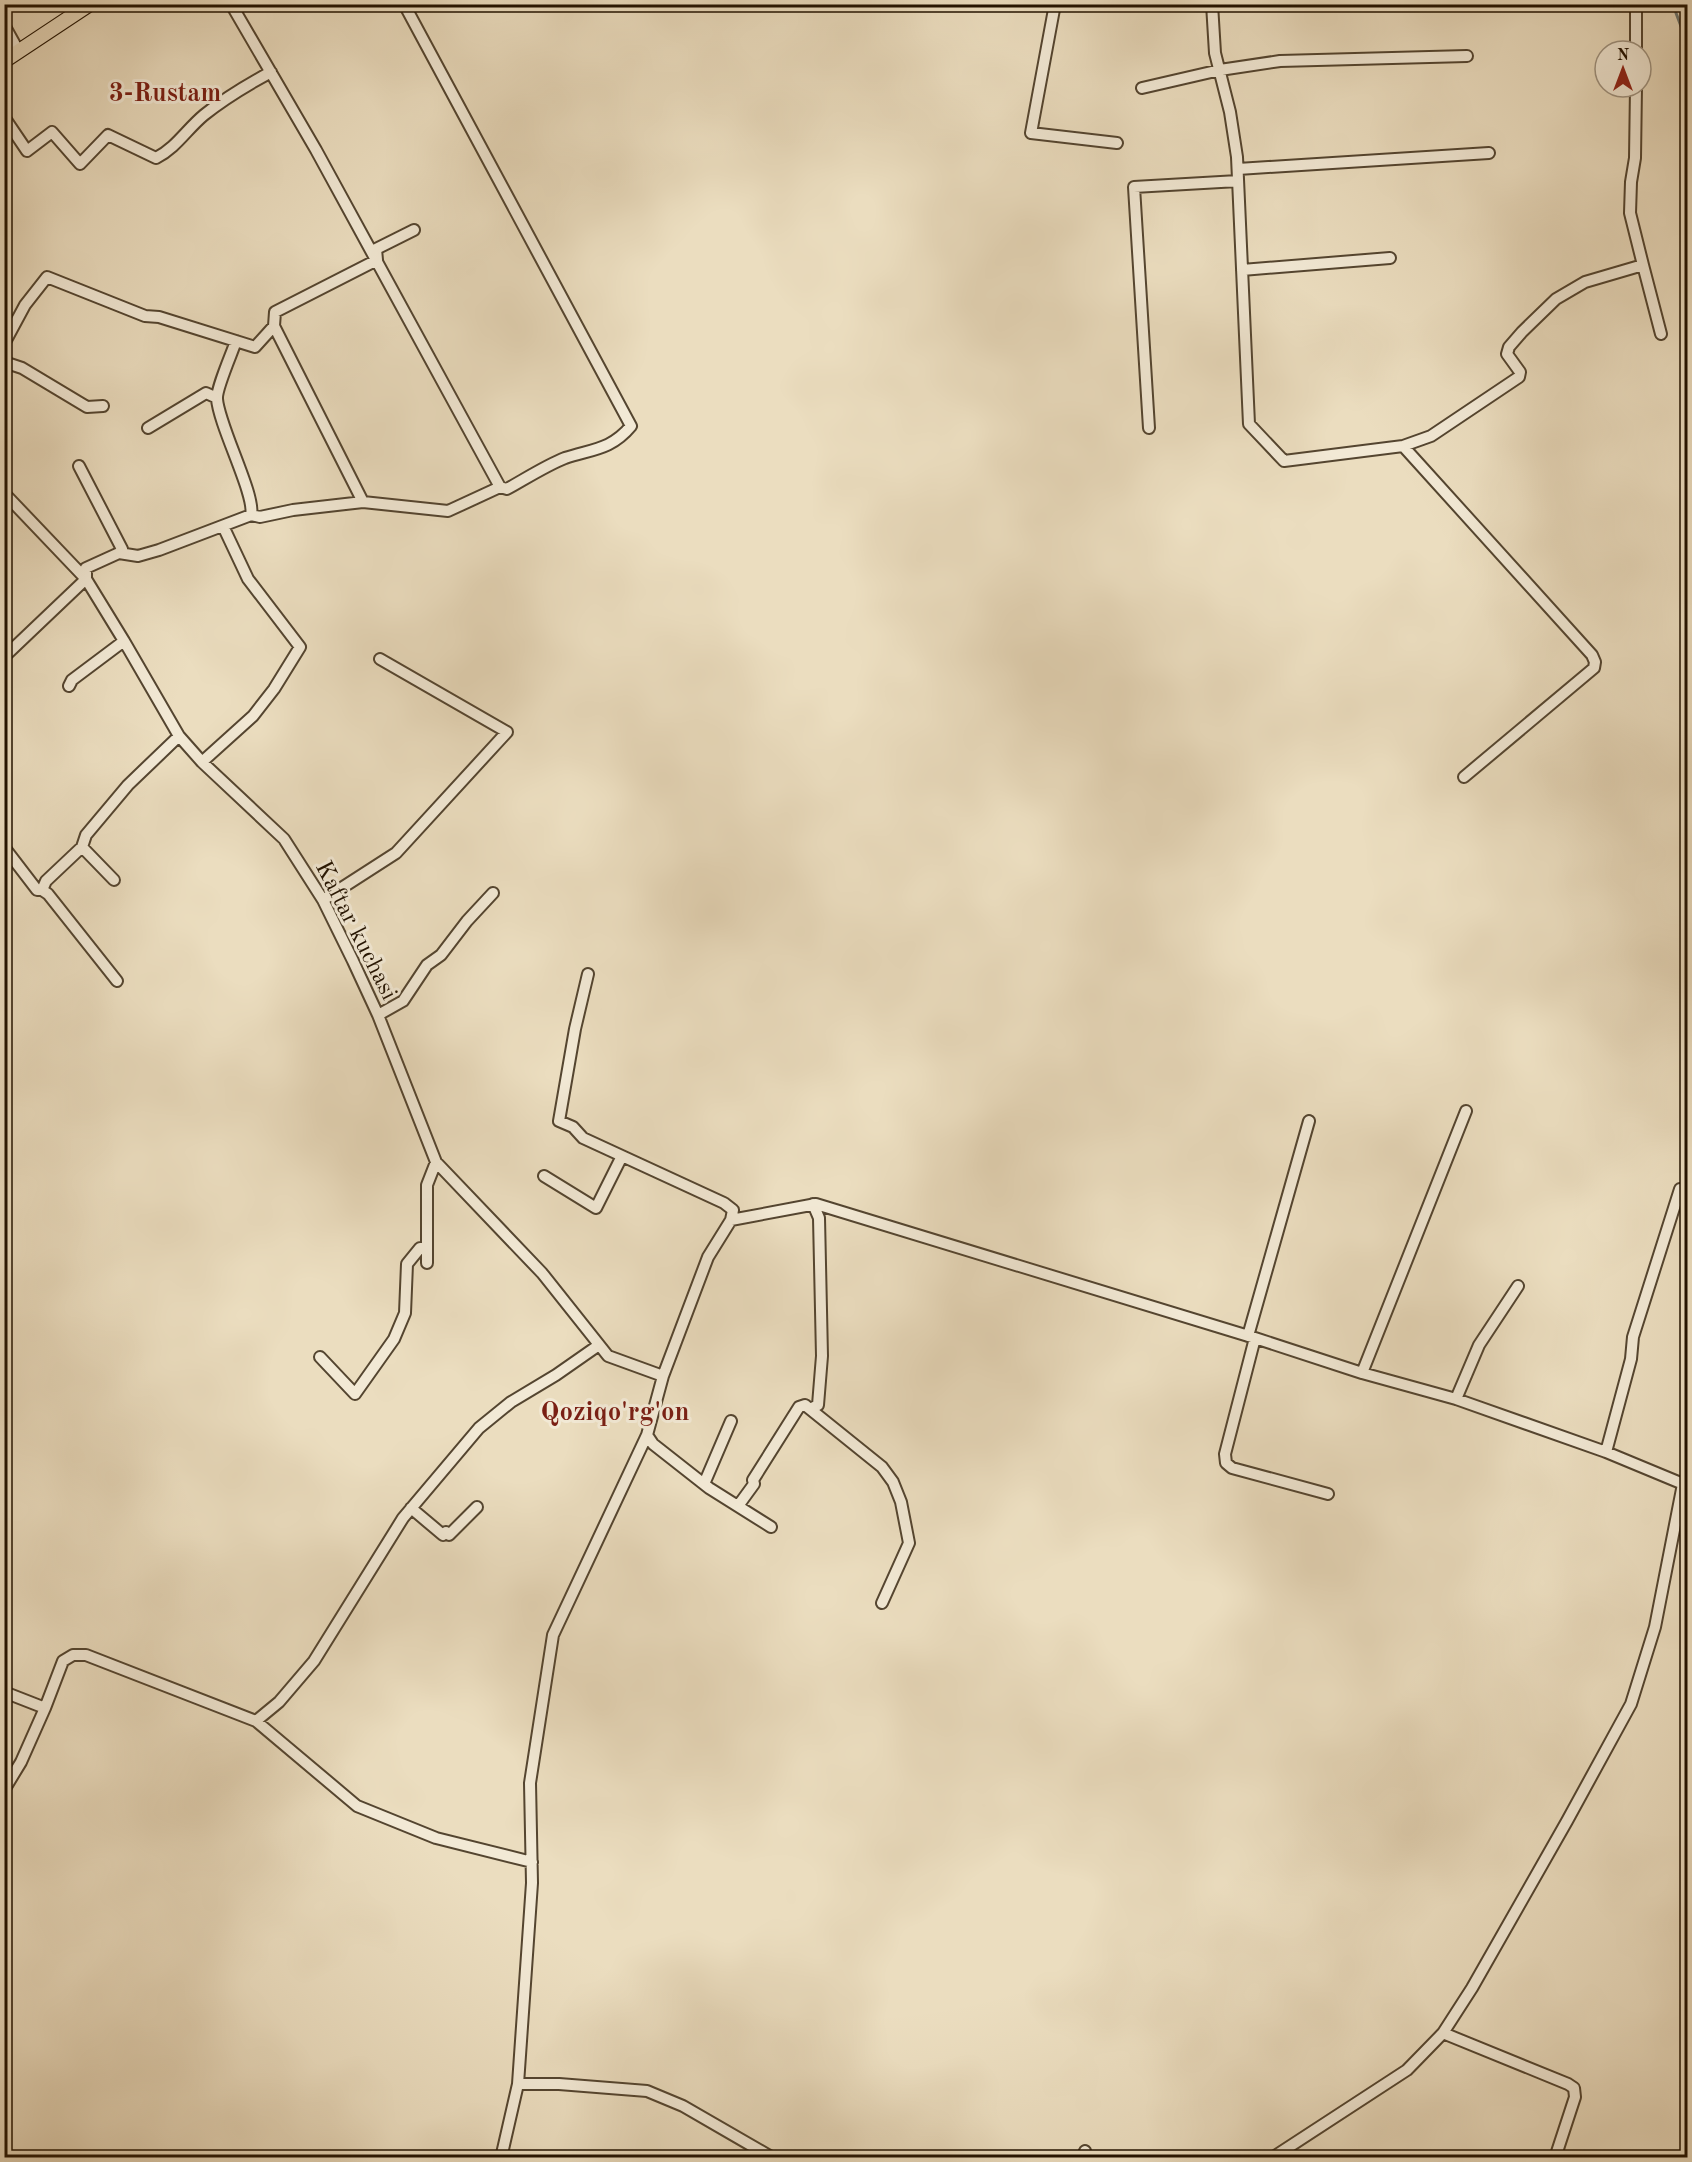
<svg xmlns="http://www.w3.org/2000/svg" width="1692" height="2162" viewBox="0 0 1692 2162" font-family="'Old Standard TT',serif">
  <rect width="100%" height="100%" fill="#ebddbf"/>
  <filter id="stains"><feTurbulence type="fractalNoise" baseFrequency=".00333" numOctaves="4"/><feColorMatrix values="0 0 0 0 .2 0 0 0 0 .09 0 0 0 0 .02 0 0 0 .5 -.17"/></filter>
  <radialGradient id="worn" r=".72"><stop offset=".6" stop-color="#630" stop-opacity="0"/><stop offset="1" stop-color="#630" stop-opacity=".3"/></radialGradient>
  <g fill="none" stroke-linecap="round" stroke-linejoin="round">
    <path stroke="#6b7671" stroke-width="3" d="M1675 4 1676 13 1687 42 1688 71
      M1688 110 1682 136 1688 154"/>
    <g stroke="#544530" stroke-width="14">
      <path id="minor" d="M231 4 316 150 500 487 448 511 363 502
        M404 4 631 426C611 450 592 449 565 458 547 465 525 479 507 489L500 487
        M1055 4 1031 133 1117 143
        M1212 4 1215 53 1230 112 1237 157 1249 424 1284 461 1403 446 1431 436 1519 377 1520 372 1507 354 1509 347 1522 332 1556 299 1585 282 1643 265 1630 213 1631 182 1635 158 1636 87
        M1636 4V51
        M4 25 19 52
        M1142 88 1220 70 1280 61 1467 56
        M4 117 27 151 52 132 80 164 108 135 156 158C176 148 187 129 204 115 225 98 247 85 271 72
        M1238 169 1489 153
        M1643 265 1661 334
        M1242 270 1390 258
        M274 326 275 312 377 260 376 249 414 230
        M4 344 25 305 47 277 145 316 159 317 255 347 274 326 363 502 293 510 260 517 251 515
        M4 362 22 368 87 407 103 406
        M148 428 206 393 217 398
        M1149 428 1134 187 1238 181
        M1403 446 1592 655 1595 662 1594 668 1464 777
        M79 466 122 549 119 553
        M4 493 86 579 124 641 179 736 202 762 284 839 323 900 353 961 378 1015 436 1162 542 1273 608 1356 663 1376
        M4 657 86 579V568L119 553 138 556 159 550 251 515C256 496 219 426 217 399 216 389 232 353 236 341
        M69 686 72 680 124 641
        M202 762 253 716 274 689 300 647 248 579 223 526
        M4 847 37 890H42L46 881 82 847 114 880
        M82 847 86 835 128 785 179 736
        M42 890 48 894 117 981
        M323 900 396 853 507 732 380 659
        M378 1015 403 1001 427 965 441 955 467 921 493 893
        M544 1176 596 1208 622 1156
        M731 1220 816 1204 1255 1338 1362 1373 1456 1399 1606 1452 1688 1486
        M427 1248V1263
        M1248 1336 1309 1121
        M1255 1338 1225 1454 1226 1463 1232 1468 1328 1494
        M320 1357 355 1394 394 1339 405 1313 407 1264 420 1248H427V1185L436 1162
        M1362 1373 1466 1111
        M1456 1399 1479 1345 1518 1286
        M810 1409 818 1405 822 1356 819 1218 813 1204
        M647 1435 653 1444 709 1488 771 1527
        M1606 1452 1631 1359 1633 1337 1680 1189
        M704 1484 731 1421
        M738 1506 754 1484 753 1480 799 1407 805 1405 882 1467 893 1482 901 1502 909 1543 882 1603
        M411 1508 443 1535 446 1532 449 1535 477 1507
        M4 1692 45 1708
        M256 1721 279 1702 314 1661 403 1518 479 1428 511 1402 556 1375 599 1345
        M4 1790 21 1762 45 1708 63 1661 73 1655H86L256 1721 357 1806 436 1838 532 1862
        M1443 2033 1568 2084 1574 2088 1575 2097 1555 2158
        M518 2084H559L647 2091 683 2106 773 2158
        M501 2158 518 2084 532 1883 530 1783 553 1635 647 1435 663 1376 708 1257 731 1220 733 1210 724 1203 583 1138 573 1127 559 1121 575 1029 588 974
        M1083 2158 1085 2151
        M1272 2158 1407 2070 1443 2033 1472 1988 1567 1821 1631 1704 1655 1627 1683 1484"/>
    </g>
    <g stroke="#221200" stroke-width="16">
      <path id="major" d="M4 61 90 4"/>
    </g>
    <use href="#minor" stroke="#f2e9d5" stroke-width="10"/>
    <use href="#major" stroke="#ebddbf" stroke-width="14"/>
  </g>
  <g text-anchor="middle" stroke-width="6" stroke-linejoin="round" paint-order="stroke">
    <g font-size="24" fill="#221200" stroke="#f2e9d5">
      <text transform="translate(357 930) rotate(63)" y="8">Kaftar kuchasi</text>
    </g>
    <g font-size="26" font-weight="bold" fill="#7a1f14" stroke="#f2e9d5">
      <text x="165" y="101">3-Rustam</text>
    </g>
    <g font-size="27" font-weight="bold" fill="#7a1f14" stroke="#f2e9d5">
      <text x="615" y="1420">Qoziqo'rg'on</text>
    </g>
  </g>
  <rect width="1692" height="2162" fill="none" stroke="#ebddbf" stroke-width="24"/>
  <rect x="6" y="6" width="1680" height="2150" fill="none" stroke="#221200" stroke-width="3"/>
  <rect x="12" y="12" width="1668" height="2138" fill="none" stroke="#221200" stroke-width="1.5"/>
  <g transform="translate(1623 69)"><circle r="28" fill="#f2e9d5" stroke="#9f9380" stroke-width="1.5"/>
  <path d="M0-4.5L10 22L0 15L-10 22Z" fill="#8f2418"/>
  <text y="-9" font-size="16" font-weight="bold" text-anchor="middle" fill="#221200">N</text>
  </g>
  <rect width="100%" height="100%" filter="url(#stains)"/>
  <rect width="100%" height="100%" fill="url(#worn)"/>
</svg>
